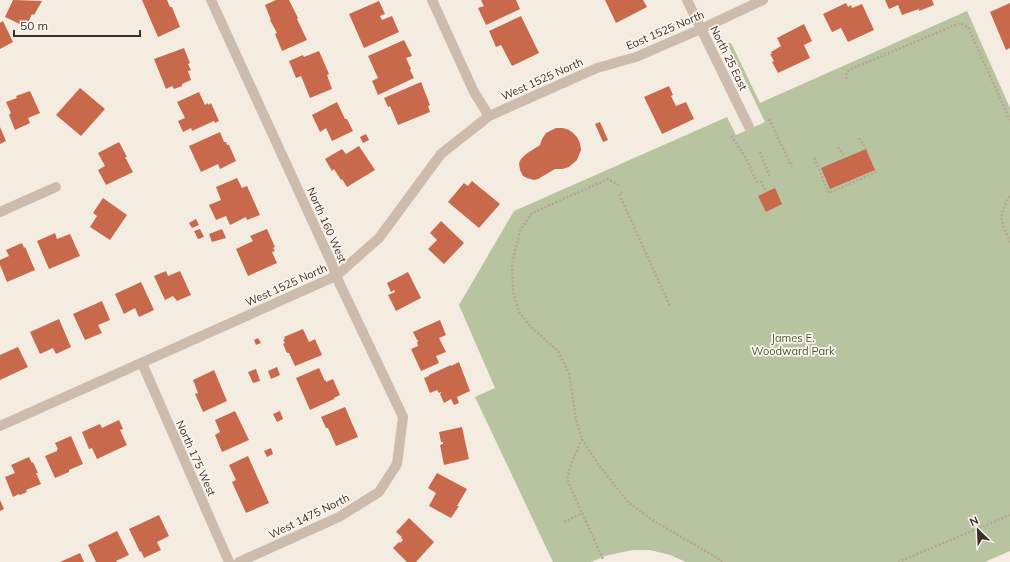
<svg xmlns="http://www.w3.org/2000/svg" width="1010" height="562" viewBox="0 0 1010 562" font-family="Mulish,sans-serif">
  <rect width="100%" height="100%" fill="#f4ebe1"/>
  <path fill="#b8c4a0" d="M967 11 1010 108V551L985 562H686L670 555 650 550H632L605 556 591 562H553L475 397 495 388 459 305 514 211 727 117 736 135 765 122 729 47 728 43H731L760 103Z"/>
  <path fill="#c8694b" d="M13 0 42 1 34 15 32 14 26 27 5 17Z
    M142 0H167L170 7H172L180 27 158 37Z
    M276 0H289L298 18 297 19 307 40 282 51 275 34 277 33 270 20H271L265 5Z
    M481 0H516L520 9 486 25 478 8 484 6Z
    M605 0H643L647 7 616 23Z
    M885 0H932L934 5 919 11V9L902 15 898 5 889 9Z
    M379 1 385 14 380 16 382 20 392 16 399 32 364 48 349 14Z
    M846 3 848 7 851 5 852 8 862 4 874 30 848 42 841 28 832 32 823 14Z
    M1010 3V48L1006 50 990 12Z
    M521 16 539 53 512 66 501 45 496 47 489 31Z
    M3 21 13 42 0 49V23Z
    M804 24 812 41 804 45 810 58 778 73 772 62 774 61 770 54H772L771 52 781 46 777 38Z
    M404 40 412 56 406 58 411 69 410 70 414 78 378 95 372 81 378 78 368 56Z
    M184 48 190 63 188 64 191 70 188 71 191 80 182 84V86L174 89 172 86 166 89 154 59Z
    M319 51 329 74 327 75 332 89 310 98 301 76 296 78 289 61 303 55 304 57Z
    M421 82 430 105 428 106 430 112 398 125 390 106 388 107 384 98Z
    M669 86 673 95 671 96 676 106 686 102 694 119 662 134 644 97Z
    M80 88 105 109 81 136 56 115Z
    M30 91 40 113 28 118 30 123 15 130 9 115 11 113 6 102 17 98 16 96Z
    M199 92 205 105 208 103V105L211 103 219 121 215 123 214 121 192 131 191 128 183 132 178 121 185 118 177 102Z
    M337 102 345 119H347L353 131 332 141 326 128 320 132 312 115Z
    M600 122 608 140 603 142 595 124Z
    M0 127 6 141 0 144Z
    M556 128H563L569 130 572 132 577 137 580 143 581 150 577 160 569 167 562 169H555L538 179 534 180 527 178 523 176 520 170 519 163 521 159 526 154 540 145 542 139 546 133Z
    M220 132 224 142H226L227 145H229L236 161 220 169 218 164 201 172 189 146Z
    M366 134 369 140 363 143 360 137Z
    M119 142 127 157H125L133 172 106 185 98 170 105 166 98 153Z
    M359 146 375 170 347 187 342 179 341 180 334 169 332 171 325 159 342 149 346 154Z
    M866 149 875 170 830 189 821 168Z
    M237 178 242 188 247 186 260 215 247 220 246 217 230 225 226 216 216 220 209 205 221 200 216 187Z
    M472 181 500 204 479 228 448 202 464 183 468 186Z
    M775 188 782 204 766 212 758 196Z
    M103 198 127 215 110 240 90 227 97 216 93 213Z
    M196 219 199 225 192 228 189 223Z
    M441 221 464 243 444 264 428 249 437 240 430 233Z
    M200 229 204 237 198 239 194 231Z
    M222 229 226 238 212 242 209 234Z
    M267 229 275 247 273 248 275 251 272 252 277 263 248 276 236 249 253 241 250 236Z
    M55 233 57 239 70 234 80 256 49 269 37 241Z
    M22 243 24 248 25 247 35 270 7 282 0 265V260L9 256 6 250Z
    M166 271 168 276 180 271 191 295 177 301 173 296 165 300 154 276Z
    M408 272 421 298 396 311 388 295 395 292 394 290 391 292 387 283Z
    M141 282 154 310 139 317 135 308 124 314 115 294Z
    M102 301 110 320 98 325 102 333 85 340 73 314Z
    M59 319 71 347 56 354 53 348 40 354 30 332Z
    M440 320 446 335 439 338 446 352 436 356 439 363 421 371 411 349 418 346 417 342H418V340H417L413 332Z
    M303 329 309 342 315 339 322 355 295 366 289 353H287L283 344 285 343 283 340 285 339 284 337Z
    M258 338 261 343 256 345 254 340Z
    M18 347 28 367 0 380V355Z
    M459 362 470 391 457 397 459 403 454 405 451 399 444 403 440 394 441 393V392L439 393 437 390 430 393 424 378 429 376V375L451 365V366Z
    M277 367 280 375 271 379 268 371Z
    M319 368 325 381 326 380V382L333 379 340 395 334 398V399L310 410 296 378Z
    M256 369 260 381 253 383 248 372Z
    M214 370 227 401 203 412 195 394 198 393 193 380Z
    M345 407 358 437 336 446 328 428H326L321 417Z
    M235 411 249 440 222 452 215 435 220 432 215 420Z
    M280 411 283 419 277 422 273 414Z
    M119 420 123 429 120 430 127 445 97 459 92 448 89 449 82 432 100 424 102 428Z
    M462 427 469 459 444 465 440 445 443 444V442H441L439 432Z
    M71 436 83 464 69 470V472L55 478 45 456 57 451V449H58L55 443Z
    M271 448 273 454 267 457 264 451Z
    M248 456 269 503 246 513 232 482 236 480 229 465Z
    M29 457 32 463 33 462 38 473H36L41 484 26 490 27 492 20 495 19 494 13 497 5 477 15 473 11 465Z
    M437 473 467 489 457 506H459L451 518 429 506 436 493 428 488Z
    M0 500 4 509 0 511Z
    M159 515 169 536 157 542 161 550 144 558 141 551 140 552 129 529Z
    M409 518 434 542 416 562H407L393 548 399 542 400 543 403 540 401 538 402 537 396 532Z
    M117 531 129 555 116 561 117 562H96L88 545Z
    M80 553 84 562H60Z"/>
  <g fill="none" stroke-linecap="round" stroke-linejoin="round">
    <path stroke="#b9a596" stroke-width="2.5" stroke-dasharray="2 2" stroke-linecap="butt" d="M846 79 847 72 851 69 960 23 968 27 1010 120
      M769 119 792 167
      M731 136 746 158 757 183
      M859 138 866 149
      M838 147 845 158
      M760 152 770 177
      M814 158 829 193 876 172
      M761 181 766 192
      M619 185 608 179 532 213 520 231 512 263 513 291 519 312 532 328 558 351 569 373 576 420 582 439 600 467 629 503 654 521 716 557 722 562
      M622 192 619 194 670 306
      M1010 196C997 218 1001 220 1010 242
      M582 439C577 451 567 469 568 482L603 559
      M564 522 583 513
      M898 562 1010 515"/>
    <path stroke="#cdbbac" stroke-width="10" d="M211 0 332 264 336 276 403 417 397 464 379 492 339 517 239 562
      M432 0 474 92 489 116
      M687 0 749 127
      M0 212 56 187
      M142 363 229 562
      M0 426 336 276 379 238 441 154 489 116 597 68 636 57 701 29 763 0"/>
  </g>
  <g text-anchor="middle" stroke-width="3.5" stroke-linejoin="round" paint-order="stroke">
    <g font-size="11" fill="#3b302b" stroke="#fbf5ee">
      <text transform="translate(665 30) rotate(-23)" y="4">East 1525 North</text>
      <text transform="translate(729 58) rotate(64)" y="4">North 25 East</text>
      <text transform="translate(542 79) rotate(-24)" y="4">West 1525 North</text>
      <text transform="translate(327 225) rotate(66)" y="4">North 160 West</text>
      <text transform="translate(286 285) rotate(-24)" y="4">West 1525 North</text>
      <text transform="translate(196 458) rotate(66)" y="4">North 175 West</text>
      <text transform="translate(309 516) rotate(-26)" y="4">West 1475 North</text>
    </g>
    <g font-size="11" fill="#4a5a2e" stroke="#fbf5ee">
      <text x="793" y="342">James E.<tspan x="793" dy="13">Woodward Park</tspan></text>
    </g>
  </g>
  <g transform="translate(978 530) rotate(336)" stroke="#fbf5ee" stroke-width="3" paint-order="stroke">
  <path d="M0-3L7 15L0 10L-7 15Z" fill="#3b302b"/>
  <text y="-6" font-size="11" font-weight="bold" text-anchor="middle" fill="#3b302b">N</text>
  </g>
  <path d="M14 30v6h126v-6" fill="none" stroke="#3b302b" stroke-width="2"/>
  <text x="20" y="30" font-size="12" fill="#3b302b" stroke="#fbf5ee" stroke-width="3" paint-order="stroke">50 m</text>
</svg>
